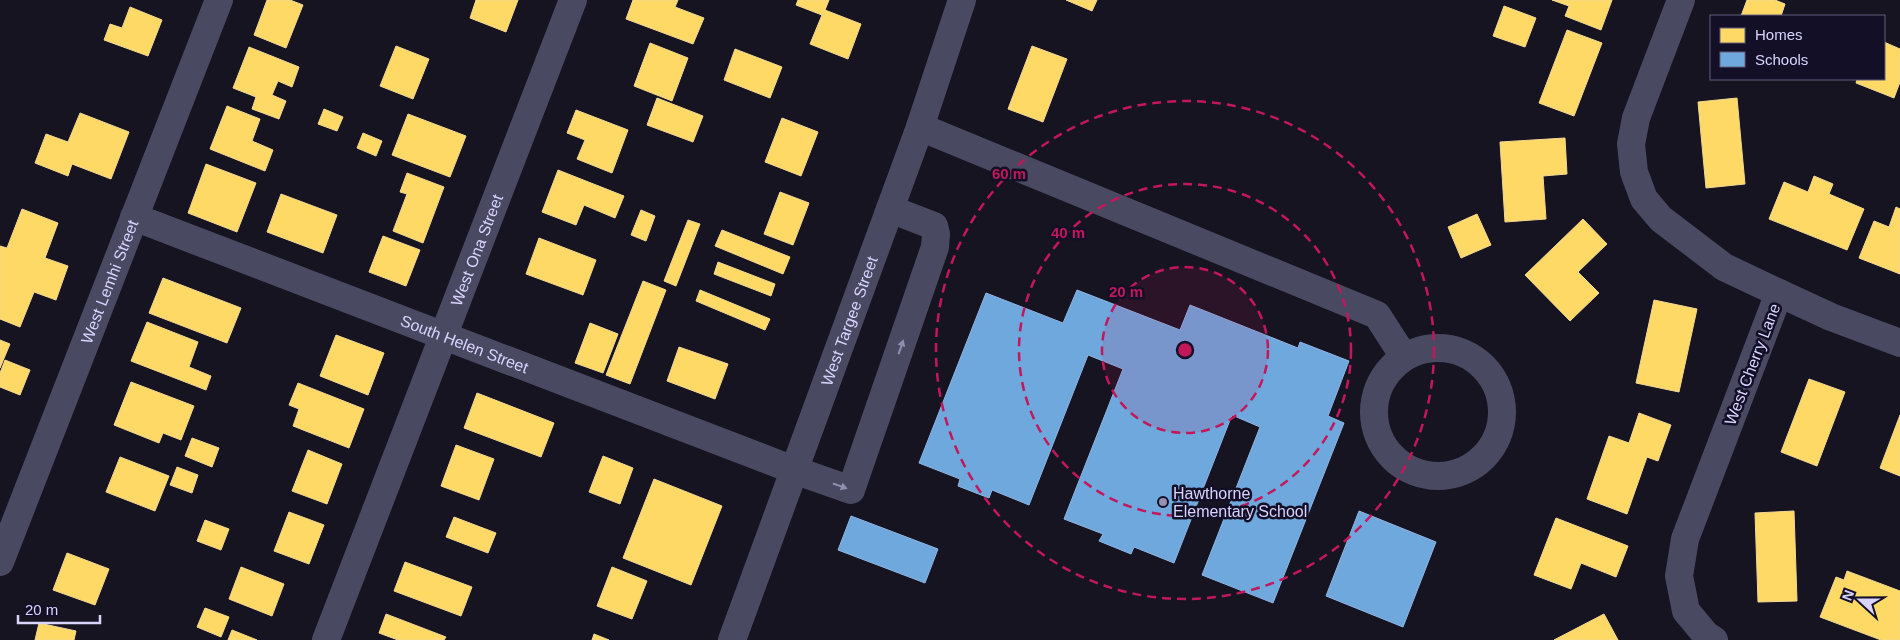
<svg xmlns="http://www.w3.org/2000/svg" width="1900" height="640" viewBox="0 0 1900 640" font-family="Helvetica,sans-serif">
  <rect width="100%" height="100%" fill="#161421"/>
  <path fill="#ffd966" stroke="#f4d894" d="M267 0H290L303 5 286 48 254 35Z
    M476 0H518L506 32 470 18Z
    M633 0H678L675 7 704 18 693 44 626 19Z
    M798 0H829L825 10 861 24 848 59 810 44 822 15 796 5Z
    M1066 0H1097L1092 11Z
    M1552 0H1612L1601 30 1565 16 1569 6Z
    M1747 0H1775L1785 4 1781 16H1741Z
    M1504 6 1536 18 1525 47 1493 36Z
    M130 7 162 20 148 56 104 40 110 24 122 28Z
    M1567 30 1602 43 1574 116 1539 103Z
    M1884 42 1900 49V82L1894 98 1856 83 1857 79H1884Z
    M650 43 688 58 672 101 634 86Z
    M396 46 429 59 413 99 380 86Z
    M1032 46 1067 59 1043 122 1008 109Z
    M249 47 299 67 292 87 278 81 272 95 286 101 279 119 252 109 256 97 233 88Z
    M735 49 782 67 770 98 724 80Z
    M657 98 703 116 693 142 647 125Z
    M1737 98 1745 184 1706 188 1698 102Z
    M227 106 260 119 252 141 273 150 265 171 210 149Z
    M324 109 343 117 337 131 318 124Z
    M576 110 628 130 612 173 577 159 585 140 567 133Z
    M80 113 129 132 111 179 72 164 68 176 35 163 46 134 68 142Z
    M408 114 466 136 450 177 392 155Z
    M782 118 818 132 801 176 765 162Z
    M363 133 382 141 376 156 357 148Z
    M1565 138 1567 174 1543 176 1546 219 1505 222 1500 142Z
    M206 164 256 183 237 232 188 213Z
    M558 170 624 196 615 218 584 205 576 225 542 212Z
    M407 173 444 187 423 243 393 231 407 194 400 192Z
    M1814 176 1833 184 1829 194 1864 209 1847 250 1769 219 1784 182 1808 192Z
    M780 192 809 203 793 245 764 234Z
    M281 194 337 215 323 253 267 232Z
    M1896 207 1900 209V274L1859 258 1874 221 1889 227Z
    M22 209 58 223 45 258 68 266 56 300 34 292 20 327 0 319V246L7 248Z
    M641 210 655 216 646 241 631 235Z
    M1477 214 1491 245 1461 258 1448 227Z
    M1583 219 1607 244 1578 272 1599 293 1570 321 1525 275Z
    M688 220 700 224 676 286 664 281Z
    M722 230 790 257 783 274 715 246Z
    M383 236 420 250 406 286 369 272Z
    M539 238 596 260 583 295 526 274Z
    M718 262 775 284 771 296 714 274Z
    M163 278 241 308 227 343 149 313Z
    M643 281 666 290 630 384 606 375Z
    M700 290 770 319 765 330 696 301Z
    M1654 300 1697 309 1679 392 1636 383Z
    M147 322 198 342 189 367 211 376 206 390 131 361Z
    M590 323 618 334 603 373 575 363Z
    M336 335 384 353 368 395 320 376Z
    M0 340 10 344 0 368Z
    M679 347 728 364 715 399 667 381Z
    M5 360 30 370 20 395 0 387V373Z
    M1809 379 1845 392 1817 466 1781 452Z
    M131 382 194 406 181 440 163 433 159 443 114 425Z
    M298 383 364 409 349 448 293 426 299 409 289 405Z
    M477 393 554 423 541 457 464 428Z
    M1639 413 1671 425 1658 461 1647 457 1627 514 1587 499 1609 436 1629 443Z
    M1900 415V476L1880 468Z
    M192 438 219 448 212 467 185 456Z
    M456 445 494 459 479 500 441 486Z
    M308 450 342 464 327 504 292 491Z
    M603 456 633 468 620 504 589 492Z
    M120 457 169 476 155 511 106 492Z
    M177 467 198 475 192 493 170 485Z
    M654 479 722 506 691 585 623 558Z
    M1794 511 1797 601 1758 602 1755 513Z
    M289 512 324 525 309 564 274 551Z
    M454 517 496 533 488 553 446 537Z
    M1556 518 1628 546 1616 577 1581 563 1571 589 1534 575Z
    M205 520 229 529 221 550 197 541Z
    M67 553 109 569 95 605 53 590Z
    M405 562 472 587 461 616 394 591Z
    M241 567 284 584 272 616 229 599Z
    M612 567 647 581 632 619 597 606Z
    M1847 571 1900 591V640H1881L1820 617 1836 577 1844 580Z
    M205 608 229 617 221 637 197 627Z
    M386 614 446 637 444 640H398L379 633Z
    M1604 614 1618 640H1554Z
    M39 623 76 631 74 640H35Z
    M232 630 257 640H228Z
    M594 634 609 640H592Z"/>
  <path fill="#6fa8dc" stroke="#8fb5e6" d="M1077 290 1180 330 1190 305 1298 348 1300 342 1349 361 1328 416 1344 423 1273 603 1202 575 1260 427 1232 415 1174 563 1134 547 1131 554 1099 541 1103 534 1064 519 1123 369 1088 355 1029 505 992 490 989 498 958 486 960 479 919 463 986 293 1063 323Z
    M1359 511 1436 542 1403 627 1326 596Z
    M851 516 938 549 925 583 838 550Z"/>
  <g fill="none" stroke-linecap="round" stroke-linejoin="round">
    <g stroke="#4a4962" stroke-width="28">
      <path d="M1681 0 1636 118 1631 144 1634 172 1644 199 1661 219 1724 267 1779 293 1685 539 1679 576 1686 611 1706 635 1714 640"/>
      <path d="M920 127 1377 315 1404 357"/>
      <path id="s1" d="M134 217 794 470 851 490 935 247 936 234 934 226 890 209"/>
      <path d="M1779 293 1831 317 1900 343"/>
      <circle cx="1438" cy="412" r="64"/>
      <path id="s2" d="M0 562 219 0"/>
      <path id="s3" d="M326 640 573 0"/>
      <path id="s4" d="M732 640 920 127 962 0"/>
    </g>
  </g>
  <defs><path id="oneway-solid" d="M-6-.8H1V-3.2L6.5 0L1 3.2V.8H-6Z" transform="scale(1.25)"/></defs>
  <g fill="#928eb0">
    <use href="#oneway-solid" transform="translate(901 347) rotate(-71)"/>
    <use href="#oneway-solid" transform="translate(840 486) rotate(19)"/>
  </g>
  <circle cx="1185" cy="350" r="83" fill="#c2185b" fill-opacity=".12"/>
  <g fill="none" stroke="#c2185b" stroke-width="2.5" stroke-dasharray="9 6">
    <circle cx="1185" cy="350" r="83"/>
    <circle cx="1185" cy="350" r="166"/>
    <circle cx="1185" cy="350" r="249"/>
  </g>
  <circle fill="#9591b1" stroke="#130f26" stroke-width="2" cx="1163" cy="502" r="5"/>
  <g text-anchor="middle" stroke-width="5" stroke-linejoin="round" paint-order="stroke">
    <g font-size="16" fill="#d9d4ff" stroke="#130f26">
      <text dy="6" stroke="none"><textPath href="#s3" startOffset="418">West Ona Street</textPath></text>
      <text dy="6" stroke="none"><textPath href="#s2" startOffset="301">West Lemhi Street</textPath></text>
      <text dy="6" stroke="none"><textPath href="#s4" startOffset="340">West Targee Street</textPath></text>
      <text dy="6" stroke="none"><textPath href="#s1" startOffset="354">South Helen Street</textPath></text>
      <text transform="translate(1752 364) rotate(-69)" y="6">West Cherry Lane</text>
    </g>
    <g font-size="16" fill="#d9d4ff" stroke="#130f26" text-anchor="start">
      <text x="1173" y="499">Hawthorne<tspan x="1173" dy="18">Elementary School</tspan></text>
    </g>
  </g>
  <circle cx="1185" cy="350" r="8" fill="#c2185b" stroke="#130f26" stroke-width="2.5"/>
  <g font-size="15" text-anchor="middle" font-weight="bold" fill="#c2185b" stroke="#130f26" stroke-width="5" stroke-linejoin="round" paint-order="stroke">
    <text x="1009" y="179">60 m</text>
    <text x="1068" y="238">40 m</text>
    <text x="1126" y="297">20 m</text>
  </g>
  <rect x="1710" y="15" width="175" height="65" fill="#130f26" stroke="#625e7d"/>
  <rect x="1720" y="28" width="25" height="15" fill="#ffd966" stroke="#625e7d"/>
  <text x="1755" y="40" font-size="15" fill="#d9d4ff">Homes</text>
  <rect x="1720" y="52" width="25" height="15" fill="#6fa8dc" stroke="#625e7d"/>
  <text x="1755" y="65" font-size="15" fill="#d9d4ff">Schools</text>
  <g transform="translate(1860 600) rotate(291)" stroke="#130f26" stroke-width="4" paint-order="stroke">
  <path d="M0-4L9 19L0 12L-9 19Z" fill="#d9d4ff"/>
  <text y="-8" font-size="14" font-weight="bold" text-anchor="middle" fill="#d9d4ff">N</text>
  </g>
  <path d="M18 615v8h82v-8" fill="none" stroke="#d9d4ff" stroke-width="2.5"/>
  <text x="25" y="615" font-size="15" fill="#d9d4ff" stroke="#130f26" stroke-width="4" paint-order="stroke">20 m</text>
</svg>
